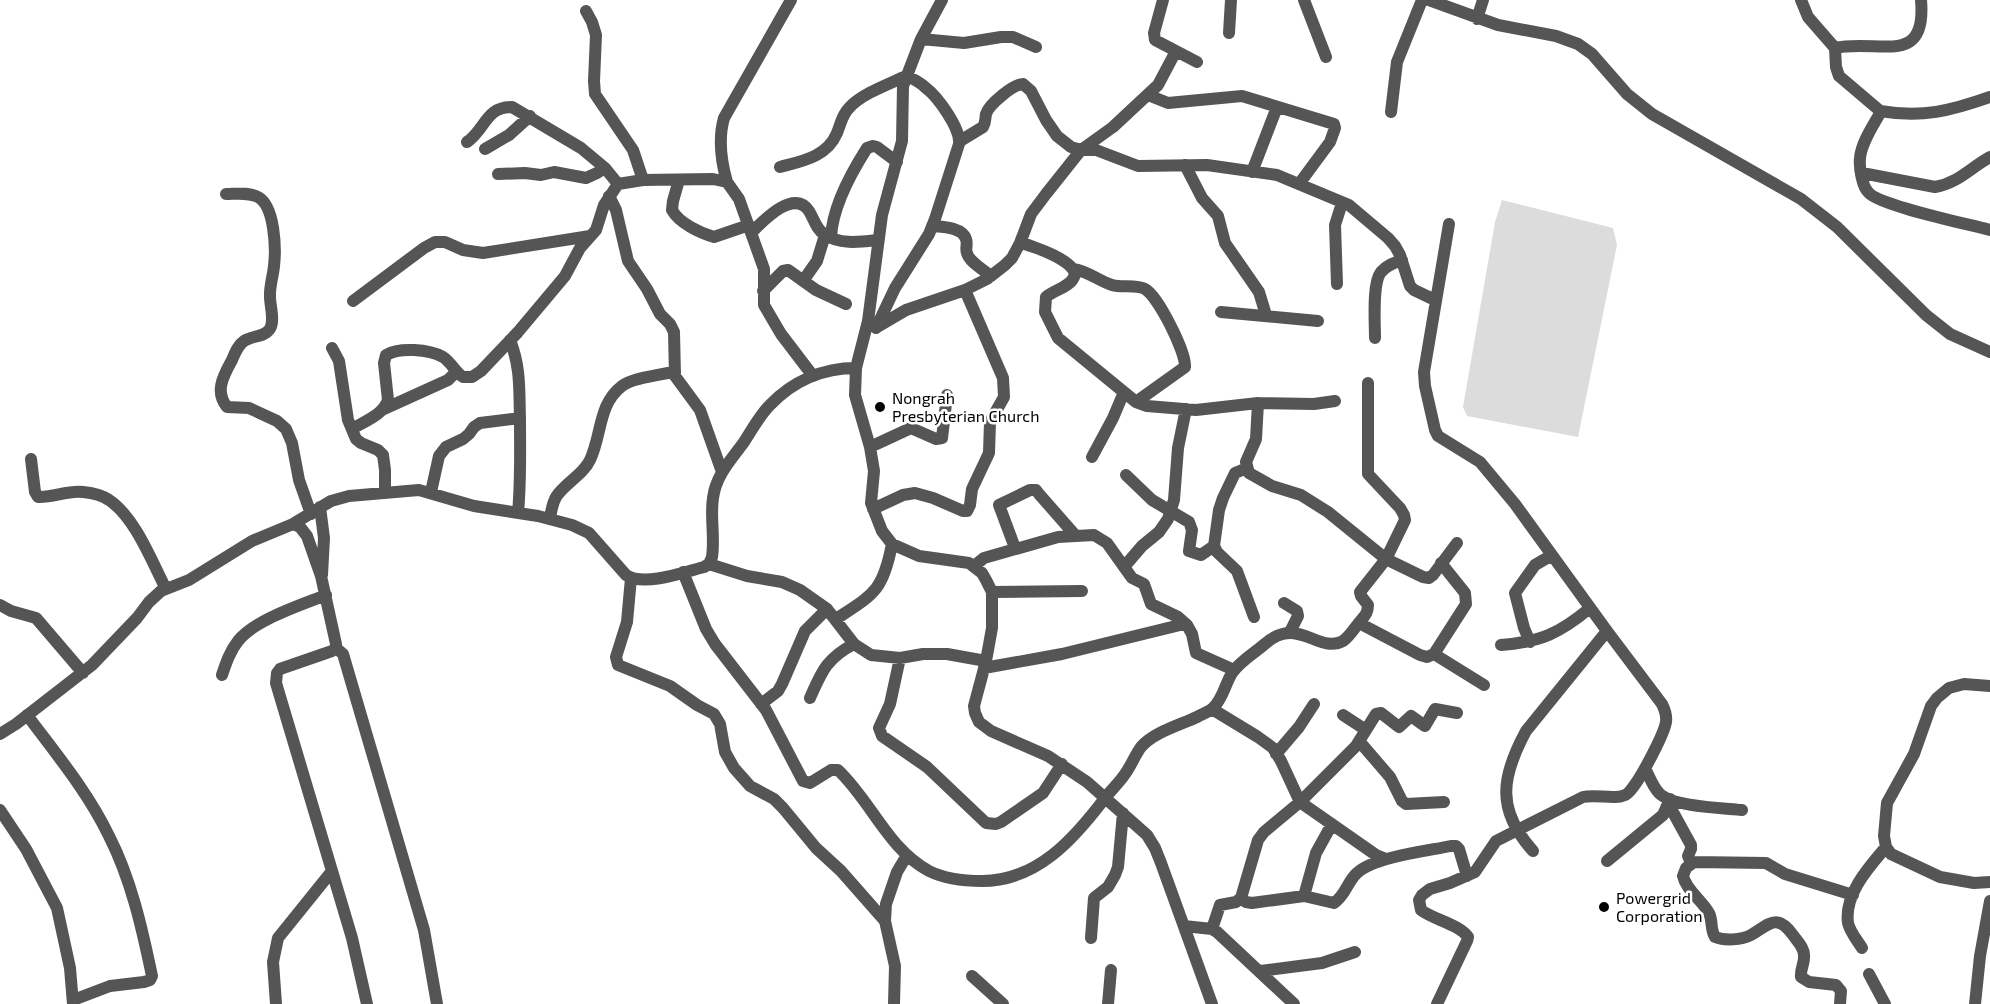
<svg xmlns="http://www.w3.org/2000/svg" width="1990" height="1004" viewBox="0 0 1990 1004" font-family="'Exo 2',sans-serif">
  <rect width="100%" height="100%" fill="#fff"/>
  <path fill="#dcdcdc" d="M1502 200 1613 228 1617 245 1578 437 1467 416 1463 407 1495 222Z"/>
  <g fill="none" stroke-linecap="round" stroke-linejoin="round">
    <path stroke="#555" stroke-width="12" d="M942 0 921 39 903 86 902 141 882 215 868 321 856 368 855 395 870 447 874 471 871 503 882 531 892 544 919 556 969 563 982 573 986 580 992 592V628L986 661 974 706 975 713 979 722 991 731 1048 756 1087 782 1147 835 1155 848 1161 863 1212 1004
      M1163 0 1154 33 1155 40 1197 62
      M1304 0 1326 57
      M1429 0 1498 25 1556 36 1578 44 1592 54 1627 94 1652 114 1801 199 1837 227 1926 315 1950 334 1990 352
      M1801 0 1808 17 1835 48 1836 67 1839 76 1879 110V115C1872 127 1861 144 1860 158 1859 167 1862 187 1869 193 1881 206 1968 224 1990 230
      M586 11 592 22 596 35 594 81 595 94 633 150 643 180
      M1477 19 1483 0
      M1229 33 1231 0
      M921 39 964 43 1001 37H1013L1036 47
      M1835 48C1877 38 1927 69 1921 0
      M1148 95 1168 103 1242 96 1334 124 1335 128 1330 142 1299 184
      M1391 112 1397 62 1422 0
      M1879 115 1880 111C1922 118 1951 111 1990 97
      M960 141 983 127C986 122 985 119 986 114 989 104 1014 84 1023 84L1031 91 1046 120 1057 136 1071 147 1081 150H1096L1138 166 1207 165 1277 175 1349 205 1388 238 1395 246 1400 255 1410 286 1414 290 1435 300
      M467 142C486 129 485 107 512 107L581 148 605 168 618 184
      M485 149 509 135 530 116
      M1185 165 1202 198 1218 216 1225 243 1259 292 1266 315
      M780 167C802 161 827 157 837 133 841 123 842 115 849 108 861 94 889 84 906 76 914 79 920 82 926 88 938 97 961 129 959 144L935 219 929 234 895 288 876 328
      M1252 172 1277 107
      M1862 173 1935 187C1958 183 1970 168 1990 157
      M498 174 525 173 541 175 554 172 586 178 597 173 605 168
      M679 180 673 201 672 210C679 223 700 233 714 237L749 225
      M727 182C721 161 718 139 724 118L791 0
      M226 194C236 194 248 192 258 197 275 206 276 249 274 266 273 276 270 285 270 294 269 303 276 322 269 330 264 337 251 336 244 341 238 345 235 353 232 360 224 375 214 391 227 407L249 408 277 421 286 429 292 443 299 480 311 514
      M609 196 616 210 628 261 647 289 660 314 670 324 674 332 675 376 700 410 722 472
      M932 226C943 227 962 227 966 239 968 244 965 249 967 253 969 262 984 270 991 276
      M752 232C763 221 794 188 809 211 814 219 816 229 824 234 839 245 860 242 878 240
      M831 238C832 209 851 173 867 148L873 146 877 147 897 162
      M1020 243C1031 245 1080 262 1074 277 1070 287 1054 290 1046 297L1045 312 1058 338 1136 402 1147 406 1196 410 1258 403 1314 404 1335 401
      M1073 269C1088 271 1099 281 1112 285 1122 288 1136 284 1145 289 1158 296 1186 352 1185 367L1136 402
      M803 281 817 261 825 235
      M1337 284 1335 225 1342 203
      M763 291 783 271 788 270 816 290 846 304
      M353 301 424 248 435 242H445L463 250 483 253 590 236
      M1221 312 1318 321
      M877 327 906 310 965 290 987 279 1005 265 1012 258 1020 243 1031 214 1046 194 1081 150 1113 127 1158 85 1176 51
      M1375 338C1375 322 1372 283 1381 272 1387 265 1394 263 1402 260
      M510 340C521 368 519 390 520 419 520 451 521 481 518 513
      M332 348 339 361 348 420 356 439 361 443 378 450 383 455 385 470V492
      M1258 403 1256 439 1246 462 1249 473 1272 486 1301 495 1328 512 1386 559 1423 577 1429 578 1433 575 1457 543
      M384 409 448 380 456 372
      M352 429C365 421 383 415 388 400L384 363 386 355C399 347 429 349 443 357 451 362 455 372 463 377H472L481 371 518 332 565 276 580 248 596 230 604 205 618 184 643 180 713 179 727 182 739 199 764 269V305L781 334 813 376
      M870 447 911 428 936 439 942 438 947 395
      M1092 457 1113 418 1124 392
      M31 459 35 492 38 497C53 498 67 490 83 492 92 493 102 495 109 500 135 517 152 562 166 589
      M1247 468 1235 473 1223 498 1219 510 1214 546 1217 552 1237 571 1254 617
      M1126 475 1152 500 1189 522 1192 530 1189 551 1201 555 1214 546
      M431 492 439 456 446 447 463 439 469 434 474 427 480 423 520 418
      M320 507 324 538 322 575
      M873 509 903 495 915 493 933 498 963 511H967L970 505 972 489 989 453 990 422 1004 397 1003 378 965 290
      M550 519C551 512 552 504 556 497 565 483 583 475 590 460 602 435 598 404 622 386 633 377 660 376 675 371
      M293 524 300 527 307 536 321 576 336 644V648L332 651 280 669 277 673 276 683 352 938 367 1004
      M1015 548 999 505 1030 490H1036L1039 494 1075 535
      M709 564 747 576 782 582 800 590 827 609 854 644 871 655 900 658 923 654H947L986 661
      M974 566 984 558 1058 537 1094 535 1107 543 1132 578 1144 584 1151 604 1178 617 1187 625
      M1124 567 1142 546 1159 532 1168 519 1174 500 1178 448 1186 409
      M683 572 706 629 715 644 766 710 803 781 810 783 831 770H838C871 801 888 849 929 871 945 879 964 881 982 881 1037 881 1074 839 1105 798 1111 790 1119 783 1125 774 1131 766 1135 755 1141 747 1154 732 1180 725 1197 717 1202 714 1209 712 1213 708 1223 699 1225 684 1232 673 1240 661 1256 652 1266 643 1298 616 1319 654 1343 641 1349 637 1353 630 1358 624 1363 617 1368 615 1368 605L1361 596 1360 592 1386 559 1405 520 1404 515 1400 508 1368 474V383
      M631 578 627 622 616 657 618 665 670 686 697 705 714 714 720 724 725 752 734 768 750 786 774 799 783 808 816 848 841 871 885 921
      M992 592 1082 591
      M1284 603 1297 611 1298 616 1290 632
      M0 605 11 611 36 618 83 673
      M836 619C874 594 883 591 892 544
      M1359 623 1420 655 1427 657 1434 654 1466 604 1465 593 1441 563
      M1530 642 1524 628 1515 593 1535 565 1552 555
      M1501 645C1541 642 1560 633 1590 608
      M336 648 343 654 424 930 437 1004
      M1434 654 1484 685
      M900 658 890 704 879 728 882 736 927 767 986 823 996 824 1001 822 1043 793 1062 764
      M984 668 1062 654 1180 625H1187L1192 634 1196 653 1234 670
      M222 675C226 663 230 651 238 641 254 620 301 605 326 595
      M1990 686 1964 684 1949 688 1937 698 1931 706 1914 754 1887 803 1884 836 1886 847 1891 854 1940 877 1974 883 1990 882
      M810 698C822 671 827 658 854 644
      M761 704 778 691 782 684 805 631 827 609
      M1212 709 1258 737 1273 748 1281 761 1300 802 1376 855 1386 859
      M27 715C56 754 88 792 109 836 131 879 142 928 152 976L150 980 144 982 110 986 73 1000
      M1343 715 1366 730
      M0 734 16 724 92 665 137 618 149 602 161 591 189 580 252 541 293 524 331 501 349 496 419 490 474 506 538 516 572 525 589 533 626 575C644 587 685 572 704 567L709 564 712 557C715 537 710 517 713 498 716 475 731 460 744 442 752 430 759 416 770 405 793 381 823 368 856 368
      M1359 741 1390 777 1402 801 1406 804 1444 802
      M1276 754 1299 727 1314 704
      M1645 768C1649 776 1653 787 1659 793 1672 807 1724 808 1742 810
      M1669 805 1691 845V849L1688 856 1691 863
      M0 810 26 849 57 908 70 968 73 1004
      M1533 851C1496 810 1501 777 1526 731L1607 631
      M1607 861 1663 815 1670 799
      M1304 896 1316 853 1332 824
      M1241 898 1246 902 1252 903 1304 896 1334 903C1346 895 1347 882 1357 873 1374 857 1427 851 1451 846H1456L1459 849 1467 876
      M1184 926 1212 929 1217 932 1294 1004
      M1212 929 1220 905 1236 902 1241 898 1258 840 1264 832 1300 802 1356 746 1376 714 1381 713 1399 727 1411 716 1425 726 1435 709 1457 713
      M1091 938 1094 898 1108 887 1115 875 1118 867 1123 813
      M1862 948C1857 940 1850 932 1848 923 1844 894 1869 867 1886 847
      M1260 971 1322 963 1355 952
      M1869 974 1885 1004
      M972 976 1003 1004
      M276 1004 273 962 278 938 332 871
      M894 1004 895 966 885 921 886 904 897 872 907 855
      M1108 1004 1111 970
      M1437 1004 1467 941 1468 937C1459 924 1434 920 1421 910L1419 900 1422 895 1430 889 1450 883 1475 872 1496 841 1583 797C1596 794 1615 800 1625 795 1635 792 1664 734 1666 722 1667 715 1665 710 1662 704L1607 631 1515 504 1480 462 1438 436 1435 430 1425 386 1424 372 1449 224
      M1840 1004 1841 991 1836 985 1809 982 1801 977C1800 969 1805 963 1804 955 1804 947 1797 941 1793 935 1776 912 1769 925 1751 935 1741 940 1725 941 1715 937 1710 929 1713 921 1709 913 1702 900 1686 890 1683 876L1686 868 1694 862 1766 863 1785 874 1853 895
      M1975 1004 1980 956 1990 901"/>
  </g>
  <g fill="#000" stroke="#fff" stroke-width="2">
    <circle cx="880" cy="407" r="6"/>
    <circle cx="1604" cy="907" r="6"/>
  </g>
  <g text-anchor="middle" stroke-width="5" stroke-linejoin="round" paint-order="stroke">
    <g font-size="16" fill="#000" stroke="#fff" text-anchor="start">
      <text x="892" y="404">Nongrah<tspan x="892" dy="18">Presbyterian Church</tspan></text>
      <text x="1616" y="904">Powergrid<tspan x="1616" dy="18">Corporation</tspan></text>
    </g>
  </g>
</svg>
